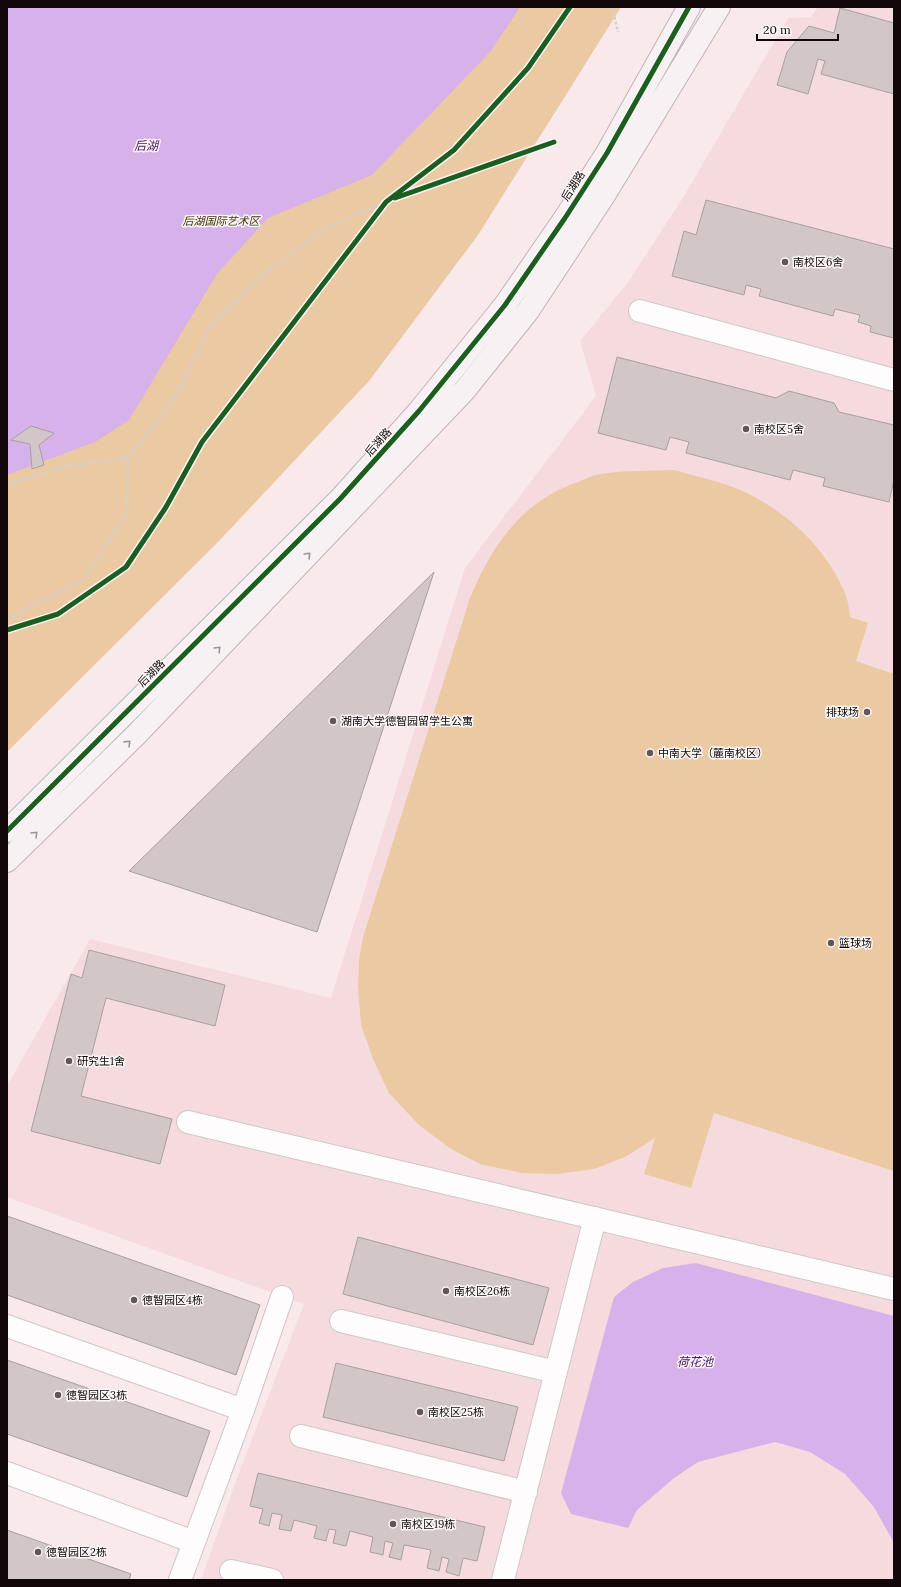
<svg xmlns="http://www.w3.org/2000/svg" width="901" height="1587" viewBox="0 0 901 1587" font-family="Lora,'Noto Sans SC',serif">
  <rect width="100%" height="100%" fill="#f9e9eb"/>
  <path fill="#f5dbdd" d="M818 7H894V1580H201L237 1478 304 1304 7 1197V1086L90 939 331 998 465 568 596 396 580 341 626 285 684 196 788 18 811 17Z"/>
  <path fill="#ebc9a2" d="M7 7H621L478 235 369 381 220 540 7 752Z
    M674 470C698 477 724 482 747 493 790 515 826 548 845 593 848 600 849 609 850 617L868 623 856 661 894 674V1171L714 1113 691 1188 644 1174 655 1138 625 1157 594 1169 557 1174 522 1173 480 1164 451 1149 419 1125 389 1093 373 1059 361 1025 358 986 359 960 363 937 470 598C492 545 522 501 578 482 585 479 593 475 601 474 625 470 650 471 674 470Z"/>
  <path fill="#d7b1ea" d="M7 7H520L490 52 372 175 268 218 217 274 129 420 95 442 7 475Z
    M696 1263 894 1316V1543L874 1507 845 1474 810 1452 775 1442 698 1462 674 1478 637 1510 628 1528 571 1514 561 1493 614 1297 633 1282 663 1268Z"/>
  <path fill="#d2c7c6" stroke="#aa9f9f" d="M840 8 894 23V94L821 74 825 61 818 59 808 94 777 85 787 52 809 26 834 33Z
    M706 200 894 249V247V338L870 332 871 326 858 322 860 315 835 309 833 316 759 296 761 289 746 285 744 295 672 276 684 231 696 235Z
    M617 357 776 398 789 391 834 403 839 412 894 425V480L889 502 823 486 825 478 793 470 790 480 686 453 689 442 670 437 666 450 598 433Z
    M31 426 54 433 39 445 44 465 32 469 30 444 11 440Z
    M434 572 317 932 129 871Z
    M89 950 225 985 215 1026 106 998 81 1096 172 1119 160 1164 31 1131 71 974 82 978Z
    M7 1216 260 1305 236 1375 7 1295Z
    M358 1237 549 1288 533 1345 343 1294Z
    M7 1360 210 1431 187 1497 7 1434Z
    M336 1363 518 1407 504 1461 323 1417Z
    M258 1473 485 1527 477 1561 463 1558 459 1576 446 1572 449 1559 442 1557 439 1571 427 1568 431 1550 404 1545 401 1560 389 1557 393 1543 385 1541 383 1555 370 1552 373 1537 350 1531 346 1546 333 1543 336 1530 329 1529 326 1541 314 1538 317 1526 294 1520 291 1531 279 1529 282 1515 272 1513 269 1526 259 1523 263 1509 250 1506Z
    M7 1530 131 1574 129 1580H7Z"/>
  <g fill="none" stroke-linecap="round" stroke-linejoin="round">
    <g stroke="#d2c6c7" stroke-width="24">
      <path id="minor" d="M640 311 894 380
        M188 1122 894 1289
        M341 1321 556 1372
        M7 1326 243 1410
        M301 1436 526 1492
        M7 1473 194 1542
        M231 1571 272 1580
        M180 1580 243 1410 282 1297
        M503 1580 595 1218"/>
    </g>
    <g stroke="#c3b3b9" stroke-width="24">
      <path id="major" d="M7 831 340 499 419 411 505 305 565 218 607 153 689 7
        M7 861 137 734 464 391 528 311 603 197 719 7"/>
    </g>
    <path stroke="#d4d0d1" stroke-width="2.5" stroke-dasharray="3 2" stroke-linecap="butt" d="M612 7 618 32
      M7 484 63 467 128 457
      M7 620 83 579 127 514 128 457 171 405 210 327 269 270 324 229 386 202"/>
    <use href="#minor" stroke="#fefcfc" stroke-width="22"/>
    <use href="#major" stroke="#f7f1f4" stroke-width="22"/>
    <g stroke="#fcf7f7" stroke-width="8">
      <path id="cycleway" d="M395 198 554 142
        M7 630 58 614 126 567 166 507 202 442 386 202 454 150 528 68 570 7
        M7 831 340 499 419 411 505 305 565 218 607 153 689 7"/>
    </g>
    <use href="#cycleway" stroke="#1b5e20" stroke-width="5"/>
  </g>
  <defs><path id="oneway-chevron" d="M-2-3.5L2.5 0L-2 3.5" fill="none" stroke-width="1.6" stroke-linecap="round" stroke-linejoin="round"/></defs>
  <g stroke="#9b9496">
    <use href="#oneway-chevron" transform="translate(308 555) rotate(-46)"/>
    <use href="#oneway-chevron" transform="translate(218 649) rotate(-46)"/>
    <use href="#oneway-chevron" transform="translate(128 743) rotate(-44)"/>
    <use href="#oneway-chevron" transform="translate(35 834) rotate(-45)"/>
  </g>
  <g fill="#625758" stroke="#fcf7f7" stroke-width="1.5">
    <circle cx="785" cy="262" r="4"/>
    <circle cx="746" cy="429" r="4"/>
    <circle cx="867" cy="712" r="4"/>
    <circle cx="333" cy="721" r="4"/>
    <circle cx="650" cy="753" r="4"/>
    <circle cx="831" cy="943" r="4"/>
    <circle cx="69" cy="1061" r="4"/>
    <circle cx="446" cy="1291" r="4"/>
    <circle cx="134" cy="1300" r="4"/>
    <circle cx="58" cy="1395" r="4"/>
    <circle cx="420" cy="1412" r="4"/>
    <circle cx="393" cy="1524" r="4"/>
    <circle cx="38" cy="1552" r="4"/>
  </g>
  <g text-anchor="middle" stroke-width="3" stroke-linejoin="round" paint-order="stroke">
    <g font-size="11" fill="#110909" stroke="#fcf7f7">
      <text transform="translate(573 186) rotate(-57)" y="4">后湖路</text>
      <text transform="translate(378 442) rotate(-48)" y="4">后湖路</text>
      <text transform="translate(151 673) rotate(-45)" y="4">后湖路</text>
    </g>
    <g font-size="11" font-style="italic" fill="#432d05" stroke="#fcf7f7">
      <text x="221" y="225">后湖国际艺术区</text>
    </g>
    <g font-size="11" fill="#110909" stroke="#fcf7f7" text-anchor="start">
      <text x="793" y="266">南校区6舍</text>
      <text x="754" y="433">南校区5舍</text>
      <text x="859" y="716" text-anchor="end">排球场</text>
      <text x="341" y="725">湖南大学德智园留学生公寓</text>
      <text x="658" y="757">中南大学（麓南校区）</text>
      <text x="839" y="947">篮球场</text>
      <text x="77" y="1065">研究生1舍</text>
      <text x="454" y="1295">南校区26栋</text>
      <text x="142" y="1304">徳智园区4栋</text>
      <text x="66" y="1399">徳智园区3栋</text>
      <text x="428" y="1416">南校区25栋</text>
      <text x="401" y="1528">南校区19栋</text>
      <text x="46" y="1556">徳智园区2栋</text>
    </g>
    <g font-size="12" font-style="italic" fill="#511170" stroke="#fcf7f7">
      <text x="146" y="150">后湖</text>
      <text x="695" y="1366">荷花池</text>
    </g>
  </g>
  <rect width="901" height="1587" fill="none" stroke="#110909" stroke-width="16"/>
  <path d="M757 34v6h81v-6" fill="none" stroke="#110909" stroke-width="2"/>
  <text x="763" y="34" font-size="12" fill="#110909" stroke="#fcf7f7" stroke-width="3" paint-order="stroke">20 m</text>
</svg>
